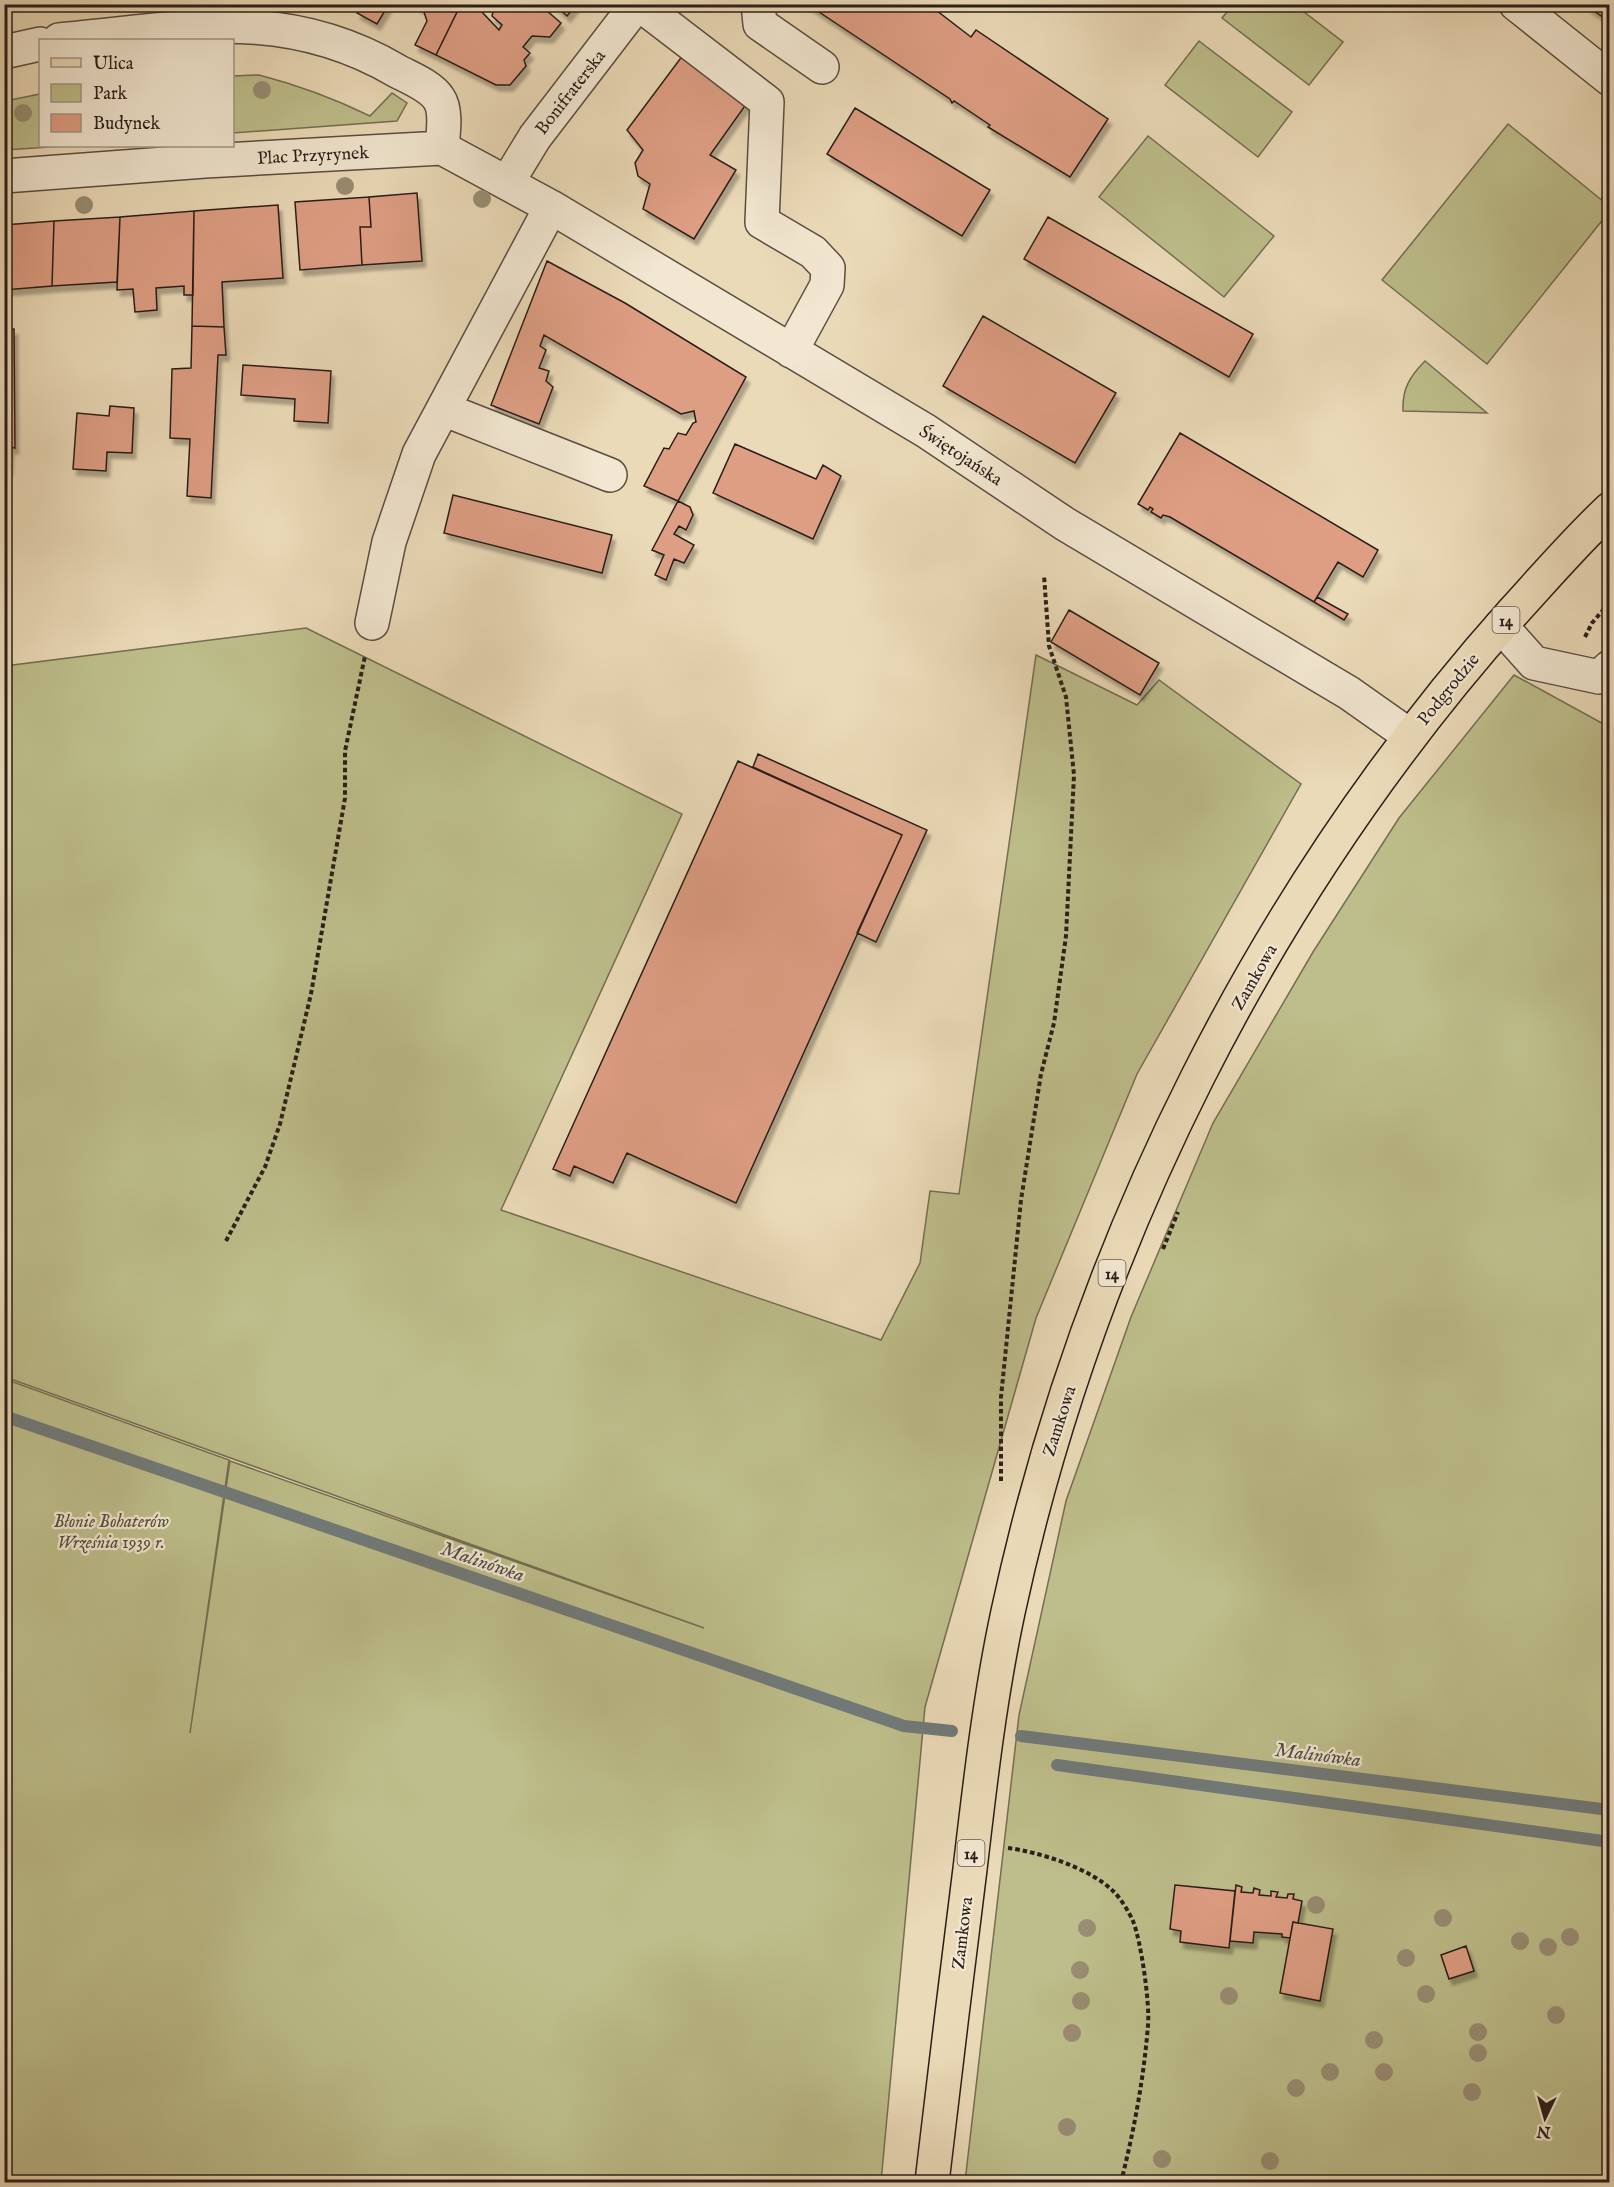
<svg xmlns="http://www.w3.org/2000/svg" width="1614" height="2187" viewBox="0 0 1614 2187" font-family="'IM FELL English',serif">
  <defs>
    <filter id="shadow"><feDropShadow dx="3.5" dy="6" stdDeviation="1.5" flood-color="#0004"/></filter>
  </defs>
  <rect width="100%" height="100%" fill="#ebdab8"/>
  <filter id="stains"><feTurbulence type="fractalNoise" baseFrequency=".00333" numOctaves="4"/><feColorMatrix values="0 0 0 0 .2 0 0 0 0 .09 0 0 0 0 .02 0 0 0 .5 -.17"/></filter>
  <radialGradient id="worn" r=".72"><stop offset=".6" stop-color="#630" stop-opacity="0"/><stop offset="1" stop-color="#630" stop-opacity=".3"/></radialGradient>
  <path fill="#bdbe8b" stroke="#746e52" stroke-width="1.5" d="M1233 5H1295L1343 42 1309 85 1222 18Z
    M1199 41 1292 112 1258 157 1165 85Z
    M259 75C298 85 333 98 370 116L392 93 407 103 397 121 233 133V76Z
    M40 94V146H65L5 150V101Z
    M1508 124 1609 206V212L1487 364 1382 280Z
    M1148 136 1274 236 1224 297 1099 197Z
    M1425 361 1487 413 1403 411C1402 389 1410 376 1425 361Z
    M306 628 682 814 501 1210 881 1340 920 1263 930 1191 959 1194 1036 655 1137 705 1159 680 1301 784 1137 1074 1036 1318 925 1707 881 2182H5V1379L229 1460 190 1733 230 1461 704 1628 5 1377V666Z
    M1514 675 1609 727V2182H965L1019 1715 1066 1501 1131 1317 1213 1123 1313 952 1399 818Z"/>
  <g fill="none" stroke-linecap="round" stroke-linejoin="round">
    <path stroke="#707a7a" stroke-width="12" d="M4 1416 904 1726 952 1731
      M1021 1736 1610 1810
      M1057 1765 1610 1842"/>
  </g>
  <path fill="#de9e84" stroke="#2a1e19" stroke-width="1.5" filter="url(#shadow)" d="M362 4H389L377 24 357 13Z
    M414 4H461L436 55 415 45 427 21 423 9Z
    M461 4 480 10 499 30 502 25 492 16 495 4H539L561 23 550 37 532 36 523 47 530 53 524 60 526 66 510 85H496L436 55Z
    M554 4H577L567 16Z
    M807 4H928L971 37 976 30 1108 119 1070 177 988 127 990 125 954 101 952 103 950 99Z
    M1588 4H1610V22L1587 6Z
    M683 55 747 103 710 155 736 170 694 239 643 209 650 184 638 176 635 163 643 150 627 130Z
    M855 108 990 190 962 236 827 154Z
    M417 193 422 261 362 265 360 227H371L369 197Z
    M369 197 371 227H360L362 265 300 270 295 202Z
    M278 205 283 278 222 282 224 327 192 326 194 211Z
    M194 211 193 295H184V286L156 288 157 310 135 312 133 289 117 290 120 217Z
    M120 217 117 282 52 286 54 221Z
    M1048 217 1253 334 1229 377 1024 259Z
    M54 221 52 286 4 290V225Z
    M547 261 625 303 746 377 678 501 644 486 664 448 669 449 678 433 686 435 693 423 696 422 694 411 681 414 544 335 540 346 546 350 539 368 549 371 546 381 553 387 539 424 491 405Z
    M983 316 1116 393 1075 463 943 386Z
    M192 326 224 327 226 355H218L211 498 187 496 190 439 170 438 172 369 191 368Z
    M14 329 15 448 10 447 9 470H4V330Z
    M243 365 331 371 328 423 294 421 295 399 241 395Z
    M110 406 134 408 132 453 107 452 106 471 73 469 77 413 109 416Z
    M1180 433 1378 550 1363 577 1338 562 1314 602 1170 517 1163 515 1161 518 1151 512 1153 509 1150 507 1148 510 1138 504Z
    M735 444 816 479 823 465 841 476 813 539 713 493Z
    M453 495 612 535 602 573 444 533Z
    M678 501 690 507 693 515 686 530 679 526 674 534 694 545 684 563 674 559 666 580 655 575 664 555 652 550Z
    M1317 597 1348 614 1344 620 1314 602Z
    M1069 610 1159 663 1140 695 1051 642Z
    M758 754 927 830 876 942 857 933 902 835 753 767Z
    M738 761 902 835 736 1203 627 1153 613 1183 574 1166 570 1176 553 1169Z
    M1175 1885 1235 1891 1229 1948 1180 1942 1181 1931 1170 1929Z
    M1236 1885 1242 1887 1241 1892 1253 1893 1254 1888 1260 1890 1259 1895 1271 1896V1891L1278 1892 1276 1897 1287 1898 1288 1894H1294L1293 1899 1302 1901 1298 1923 1293 1922 1290 1938 1282 1937V1934L1254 1932 1253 1943 1230 1941Z
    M1293 1922 1333 1929 1320 2001 1280 1993Z
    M1466 1946 1474 1971 1449 1979 1441 1955Z"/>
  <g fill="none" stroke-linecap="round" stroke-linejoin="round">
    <g stroke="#5a4d41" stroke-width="36">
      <path id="minor" d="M639 4 767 102 762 222 813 252 828 268 827 285 791 351
        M758 4 760 24 822 67
        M1516 4 1610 79
        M59 40C182 29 283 4 397 71 410 78 431 86 439 99 447 111 443 134 442 148
        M4 52 40 44
        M4 176 205 161 442 148 551 207 926 431 1065 524 1349 693 1410 736
        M507 183 535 137 637 4
        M443 409 610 475
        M372 623 389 542 419 454 551 207
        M1501 626 1534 663 1599 677 1610 667"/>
    </g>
    <g stroke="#2a1e19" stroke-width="36">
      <path id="major" d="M932 2182C944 2078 957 1973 970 1869 980 1783 990 1696 1008 1612 1087 1244 1264 891 1514 611 1545 577 1576 541 1610 509"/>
    </g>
    <path stroke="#2a1e19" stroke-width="4" stroke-dasharray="4.5 3" stroke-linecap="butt" d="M1585 637 1592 623 1610 602
      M226 1241 265 1167 280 1124 311 994 345 798V751L365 656
      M1163 1249 1178 1212
      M1001 1481V1397L1021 1200 1041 1074 1054 1023 1066 936 1074 775 1066 697 1049 646 1044 575
      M1008 1848C1039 1852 1090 1868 1113 1891 1120 1897 1129 1912 1133 1921 1141 1941 1150 2003 1148 2025 1144 2077 1134 2131 1121 2182"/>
    <use href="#minor" stroke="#f2e7d1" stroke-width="33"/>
    <use href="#major" stroke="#ebdab8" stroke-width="33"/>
  </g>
  <g fill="#998d73">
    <circle cx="262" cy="90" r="9"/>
    <circle cx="23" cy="113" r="9"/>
    <circle cx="345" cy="186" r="9"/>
    <circle cx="482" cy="199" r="9"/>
    <circle cx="84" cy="205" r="9"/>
    <circle cx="1316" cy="1905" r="9"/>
    <circle cx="1443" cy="1918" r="9"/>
    <circle cx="1087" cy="1928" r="9"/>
    <circle cx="1570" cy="1937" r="9"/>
    <circle cx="1520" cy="1941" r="9"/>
    <circle cx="1548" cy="1947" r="9"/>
    <circle cx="1406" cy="1958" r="9"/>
    <circle cx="1080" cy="1970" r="9"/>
    <circle cx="1426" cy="1994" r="9"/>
    <circle cx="1229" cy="1996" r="9"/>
    <circle cx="1081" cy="2001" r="9"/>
    <circle cx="1556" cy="2015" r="9"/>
    <circle cx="1478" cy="2032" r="9"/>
    <circle cx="1072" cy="2033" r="9"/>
    <circle cx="1374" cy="2040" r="9"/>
    <circle cx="1478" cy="2053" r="9"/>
    <circle cx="1330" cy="2072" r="9"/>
    <circle cx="1384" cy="2072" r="9"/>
    <circle cx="1296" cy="2088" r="9"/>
    <circle cx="1472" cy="2092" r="9"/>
    <circle cx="1067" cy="2127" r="9"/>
    <circle cx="1162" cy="2159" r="9"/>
    <circle cx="1270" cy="2161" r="9"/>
  </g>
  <g text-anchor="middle" stroke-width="4.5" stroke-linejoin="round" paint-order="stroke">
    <g fill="#f2e7d1" stroke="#665a50" stroke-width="1.5">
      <rect x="1492.5" y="607" width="27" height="26" rx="4.5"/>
      <rect x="1098.5" y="1260" width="27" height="26" rx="4.5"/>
      <rect x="957.5" y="1840" width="27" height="26" rx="4.5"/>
    </g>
    <g font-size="16" font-weight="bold" fill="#2a1e19">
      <text x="1506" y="626">14</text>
      <text x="1112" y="1279">14</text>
      <text x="971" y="1859">14</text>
    </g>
    <g font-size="18" fill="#2a1e19" stroke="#f2e7d1">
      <text transform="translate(570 92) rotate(-52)" y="6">Bonifraterska</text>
      <text transform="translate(313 155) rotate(-3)" y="6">Plac Przyrynek</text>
      <text transform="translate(961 455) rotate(33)" y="6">Świętojańska</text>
      <text transform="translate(1448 689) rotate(-51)" y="6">Podgrodzie</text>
      <text transform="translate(1254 977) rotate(-60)" y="6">Zamkowa</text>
      <text transform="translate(1059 1421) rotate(-72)" y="6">Zamkowa</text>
      <text transform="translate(962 1933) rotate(-83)" y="6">Zamkowa</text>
    </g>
    <g font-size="18" font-style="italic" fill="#564e3b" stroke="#f2e7d1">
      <text x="111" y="1527">Błonie Bohaterów<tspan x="111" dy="21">Września 1939 r.</tspan></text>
    </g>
    <g font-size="20" font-style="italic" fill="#4d4c49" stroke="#f2e7d1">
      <text transform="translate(483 1561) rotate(19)" y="7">Malinówka</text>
      <text transform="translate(1318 1754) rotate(7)" y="7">Malinówka</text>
    </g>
  </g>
  <rect width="1614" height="2187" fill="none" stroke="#ebdab8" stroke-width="24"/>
  <rect x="6" y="6" width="1602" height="2175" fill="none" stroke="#2a1e19" stroke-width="3"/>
  <rect x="12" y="12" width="1590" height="2163" fill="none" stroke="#2a1e19" stroke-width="1.5"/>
  <rect x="39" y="39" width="195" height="108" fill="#f2e7d1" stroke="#a29787" stroke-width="1.5"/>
  <rect x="51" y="58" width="30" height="9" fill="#ebdab8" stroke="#a29787" stroke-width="1.5"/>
  <text x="93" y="69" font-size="18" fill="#2a1e19">Ulica</text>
  <rect x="51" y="84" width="30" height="18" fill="#bdbe8b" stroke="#a29787" stroke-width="1.5"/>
  <text x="93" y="99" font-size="18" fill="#2a1e19">Park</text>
  <rect x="51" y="114" width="30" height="18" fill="#de9e84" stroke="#a29787" stroke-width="1.5"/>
  <text x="93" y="129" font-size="18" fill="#2a1e19">Budynek</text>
  <g transform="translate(1545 2118) rotate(185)" stroke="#f2e7d1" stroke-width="4.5" paint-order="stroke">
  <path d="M0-4.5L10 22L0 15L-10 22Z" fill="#2a1e19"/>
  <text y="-9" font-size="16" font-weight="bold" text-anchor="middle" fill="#2a1e19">N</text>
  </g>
  <rect width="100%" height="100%" filter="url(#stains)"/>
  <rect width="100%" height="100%" fill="url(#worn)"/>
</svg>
